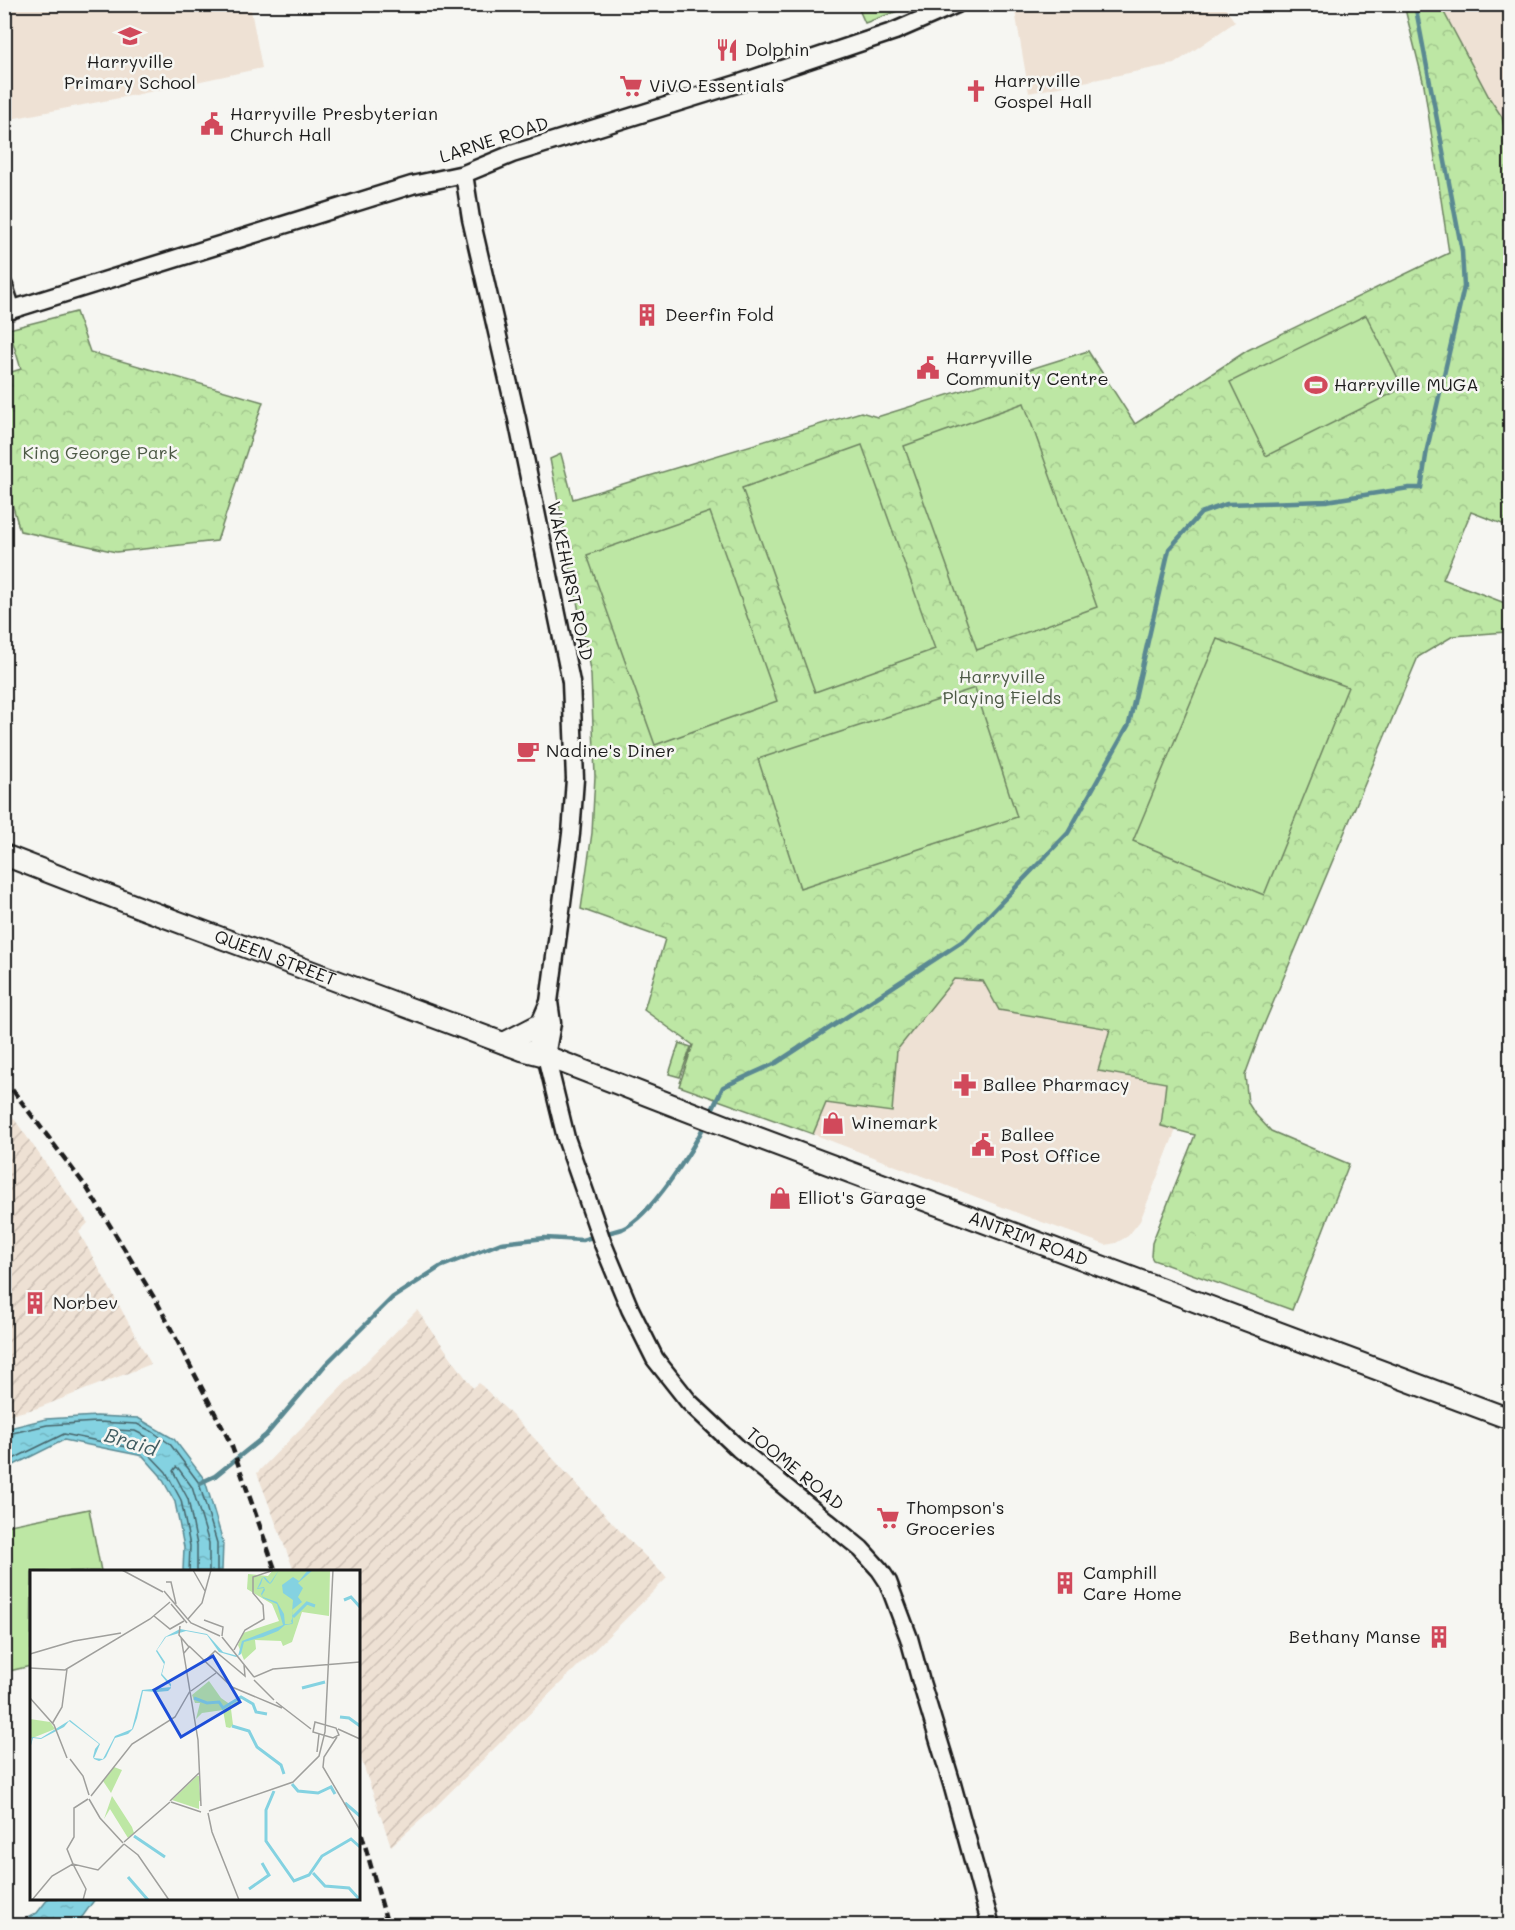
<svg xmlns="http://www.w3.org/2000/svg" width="1515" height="1930" viewBox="0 0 1515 1930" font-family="Mali,sans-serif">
  <defs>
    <pattern id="industrial-furrows" width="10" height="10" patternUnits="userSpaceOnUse" patternTransform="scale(1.5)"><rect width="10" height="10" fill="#eee1d4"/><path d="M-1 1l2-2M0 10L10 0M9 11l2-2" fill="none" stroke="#ccc0b5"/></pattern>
    <pattern id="grass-tufts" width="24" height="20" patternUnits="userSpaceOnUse" patternTransform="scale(1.5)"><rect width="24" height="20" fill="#bde7a4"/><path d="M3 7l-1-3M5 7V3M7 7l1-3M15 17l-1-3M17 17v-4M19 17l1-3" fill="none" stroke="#a2c68d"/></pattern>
    <pattern id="park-crowns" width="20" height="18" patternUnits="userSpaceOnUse" patternTransform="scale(1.5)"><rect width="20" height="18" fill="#bde7a4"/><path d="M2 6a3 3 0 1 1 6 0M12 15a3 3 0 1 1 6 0" fill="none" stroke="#a2c68d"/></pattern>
    <pattern id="water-ripples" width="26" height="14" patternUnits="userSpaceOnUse" patternTransform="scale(1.5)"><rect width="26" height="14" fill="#84d2e1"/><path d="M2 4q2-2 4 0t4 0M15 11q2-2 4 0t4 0" fill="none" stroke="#71b4c0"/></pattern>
  </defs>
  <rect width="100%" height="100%" fill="#f6f6f2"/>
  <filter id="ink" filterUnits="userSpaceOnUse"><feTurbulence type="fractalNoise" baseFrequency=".0167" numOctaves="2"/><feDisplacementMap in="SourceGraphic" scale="12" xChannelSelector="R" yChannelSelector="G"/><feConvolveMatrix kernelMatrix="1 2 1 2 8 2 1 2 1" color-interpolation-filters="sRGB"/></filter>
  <g filter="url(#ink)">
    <path fill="#eee1d4" d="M5 4 250 5 262 68 135 95 5 120Z
      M1014 5H1223L1235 22 1174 64 1029 93Z
      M1440 5H1510V155L1502 117 1490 99Z
      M954 979 983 981 999 1010 1209 1046 1140 1221 1128 1236 1116 1243 1106 1245 1028 1217 813 1134 826 1103 892 1111 897 1050Z"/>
    <path fill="url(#industrial-furrows)" d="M5 1106 88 1223 79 1232 151 1364 38 1408 5 1416Z
      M417 1310 473 1388 479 1383 522 1425 621 1532 667 1578 429 1813 391 1846 359 1753 358 1572 294 1571 257 1473Z"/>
    <path fill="url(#grass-tufts)" stroke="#6c8260" stroke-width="1.5" d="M857 5H914L865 23Z"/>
    <path fill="url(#park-crowns)" stroke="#6c8260" stroke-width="1.5" d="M1404 5H1440L1490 99 1502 117 1510 155V527L1471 512 1443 579 1510 605V614L1506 632 1453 636 1418 657 1260 1034 1245 1075 1248 1103 1255 1114 1271 1131 1349 1164 1292 1310 1153 1260 1151 1256 1152 1243 1195 1135 1161 1126 1166 1083 1098 1071 1110 1029 999 1010 983 981 954 979 897 1050 892 1112 826 1103 813 1134 679 1086 693 1045 644 1010 665 939 581 909 592 833 595 776 591 675 550 459 561 454 573 499 861 412 877 417 1088 351 1135 424 1248 350 1449 253 1424 85Z
      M76 312 90 352 263 402 217 541 116 552 20 531 5 479V374L21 369 9 329Z
      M679 1043 691 1047 680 1077 669 1074Z"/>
    <path fill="#bde7a4" stroke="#6c8260" stroke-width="1.5" d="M1366 315 1403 388 1266 456 1230 382Z
      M1024 403 1097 607 977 650 904 446Z
      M862 445 935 649 815 692 742 488Z
      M710 512 777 701 655 745 587 555Z
      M1217 639 1348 687 1264 895 1133 841Z
      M975 688 1017 817 800 888 758 759Z
      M89 1509 101 1571 32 1572 31 1666 5 1672V1526Z"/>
    <path fill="url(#water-ripples)" stroke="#5a8992" stroke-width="1.5" d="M97 1416 138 1418 174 1439 205 1480 223 1542 222 1571H183L184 1547 175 1502 160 1475 143 1456 64 1440 14 1465H5V1429L46 1419Z
      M48 1899V1898L95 1899 80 1920 72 1925H14L37 1913Z"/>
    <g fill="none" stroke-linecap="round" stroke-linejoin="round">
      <path stroke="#46656b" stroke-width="1.5" d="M115 1430 135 1431 147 1437 148 1440 144 1443 114 1436 112 1433Z
        M4 1435 47 1425 97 1422 137 1424 153 1432 170 1444 199 1483 217 1543V1572
        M4 1459H13L64 1434 146 1451 166 1472 181 1500 190 1546 189 1572
        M197 1572V1545L188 1499 173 1471 176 1467 178 1468 192 1487 209 1543V1572"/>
      <path stroke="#5a8992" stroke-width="4.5" d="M710 1114 723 1087 776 1063 966 939 1068 833 1129 724 1169 549 1201 513 1227 504 1326 501 1409 488H1421L1427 449 1464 287 1462 251 1415 4
        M604 1234C610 1232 616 1231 622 1229 650 1217 693 1150 706 1122
        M200 1483 215 1476 266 1435 326 1364 392 1298 440 1267 501 1243 545 1238 582 1240 596 1236"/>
      <g stroke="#1c1c1c" stroke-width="21">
        <path id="secondary" d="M464 174 471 219 517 419 571 682 575 779 571 834 549 1002 552 1023 546 1056
          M4 286 12 310
          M4 312 412 185 464 174 512 154 737 84 895 31 957 4
          M549 1002 539 1025 537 1039 546 1056 566 1138 603 1244 630 1309 655 1359 689 1402 739 1449 861 1549 880 1570 888 1582 909 1638 921 1682 952 1784 991 1926"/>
      </g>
      <g stroke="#1c1c1c" stroke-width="24">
        <g id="primary">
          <path id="s1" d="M4 855 149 911 522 1050 546 1056 724 1125 1510 1419"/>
          <path d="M504 1043 539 1025"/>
        </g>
      </g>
      <use href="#secondary" stroke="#f6f6f2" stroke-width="16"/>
      <use href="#primary" stroke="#f6f6f2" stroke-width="20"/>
      <path stroke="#1c1c1c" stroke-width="4.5" stroke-dasharray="9 4.5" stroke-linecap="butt" d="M4 1079 87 1188 158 1304 231 1444 276 1572
        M358 1821 388 1926"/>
    </g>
  </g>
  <defs>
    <g id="school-bare" transform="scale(1.8)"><path d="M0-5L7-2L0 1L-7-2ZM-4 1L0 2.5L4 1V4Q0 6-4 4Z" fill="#d1495b" stroke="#f6f6f2" stroke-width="2.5" paint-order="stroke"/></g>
    <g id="restaurant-bare" transform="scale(1.8)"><path d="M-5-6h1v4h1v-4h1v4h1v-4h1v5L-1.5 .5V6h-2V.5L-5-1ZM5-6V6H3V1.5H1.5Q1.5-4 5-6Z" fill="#d1495b" stroke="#f6f6f2" stroke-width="2.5" paint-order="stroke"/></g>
    <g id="supermarket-bare" transform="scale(1.8)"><path d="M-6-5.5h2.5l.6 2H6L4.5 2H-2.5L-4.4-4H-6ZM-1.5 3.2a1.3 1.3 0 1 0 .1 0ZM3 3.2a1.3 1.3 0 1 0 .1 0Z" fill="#d1495b" stroke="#f6f6f2" stroke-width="2.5" paint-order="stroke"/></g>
    <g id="church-bare" transform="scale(1.8)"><path d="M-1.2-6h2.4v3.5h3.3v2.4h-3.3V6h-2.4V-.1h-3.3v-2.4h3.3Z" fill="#d1495b" stroke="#f6f6f2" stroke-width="2.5" paint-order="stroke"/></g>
    <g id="civic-bare" transform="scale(1.8)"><path d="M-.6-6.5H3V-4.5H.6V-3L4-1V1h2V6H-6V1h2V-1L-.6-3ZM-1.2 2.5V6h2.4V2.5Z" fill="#d1495b" stroke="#f6f6f2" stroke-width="2.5" paint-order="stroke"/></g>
    <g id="building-bare" transform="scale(1.8)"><path d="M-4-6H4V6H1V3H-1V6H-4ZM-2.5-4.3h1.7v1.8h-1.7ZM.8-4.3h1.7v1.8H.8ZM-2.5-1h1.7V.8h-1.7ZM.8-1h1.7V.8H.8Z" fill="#d1495b" stroke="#f6f6f2" stroke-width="2.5" paint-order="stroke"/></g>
    <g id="stadium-bare" transform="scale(1.8)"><path d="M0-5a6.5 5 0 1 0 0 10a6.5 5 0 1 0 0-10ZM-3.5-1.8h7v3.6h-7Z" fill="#d1495b" stroke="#f6f6f2" stroke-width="2.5" paint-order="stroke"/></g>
    <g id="cafe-bare" transform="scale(1.8)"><path d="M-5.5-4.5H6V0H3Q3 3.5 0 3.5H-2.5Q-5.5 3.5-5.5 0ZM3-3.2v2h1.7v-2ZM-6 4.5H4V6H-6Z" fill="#d1495b" stroke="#f6f6f2" stroke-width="2.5" paint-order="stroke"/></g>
    <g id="pharmacy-bare" transform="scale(1.8)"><path d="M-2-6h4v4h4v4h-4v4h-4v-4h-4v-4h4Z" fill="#d1495b" stroke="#f6f6f2" stroke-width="2.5" paint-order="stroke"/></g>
    <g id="shop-bare" transform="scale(1.8)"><path d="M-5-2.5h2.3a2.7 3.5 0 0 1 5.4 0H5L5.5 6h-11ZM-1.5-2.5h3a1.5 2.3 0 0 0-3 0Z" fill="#d1495b" stroke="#f6f6f2" stroke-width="2.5" paint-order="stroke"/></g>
  </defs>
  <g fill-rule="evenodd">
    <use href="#school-bare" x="130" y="36"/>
    <use href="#restaurant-bare" x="727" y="50"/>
    <use href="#supermarket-bare" x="631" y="86"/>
    <use href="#church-bare" x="976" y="91"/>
    <use href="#civic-bare" x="212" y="124"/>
    <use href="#building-bare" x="647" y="315"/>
    <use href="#civic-bare" x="928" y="368"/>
    <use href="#stadium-bare" x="1316" y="385"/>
    <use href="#cafe-bare" x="528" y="751"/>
    <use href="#pharmacy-bare" x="965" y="1085"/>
    <use href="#shop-bare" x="833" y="1123"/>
    <use href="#civic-bare" x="983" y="1145"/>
    <use href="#shop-bare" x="780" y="1198"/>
    <use href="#building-bare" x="35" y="1303"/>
    <use href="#supermarket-bare" x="888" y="1518"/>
    <use href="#building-bare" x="1065" y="1583"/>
    <use href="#building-bare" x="1439" y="1637"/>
  </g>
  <g text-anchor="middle" stroke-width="5" stroke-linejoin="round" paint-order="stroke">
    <g font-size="18" fill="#1c1c1c" stroke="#f6f6f2" text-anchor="start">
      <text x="745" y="56">Dolphin</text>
      <text x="130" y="68" text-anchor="middle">Harryville<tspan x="130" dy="21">Primary School</tspan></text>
      <text x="994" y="87">Harryville<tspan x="994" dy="21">Gospel Hall</tspan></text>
      <text x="649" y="92">ViVO Essentials</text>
      <text x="230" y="120">Harryville Presbyterian<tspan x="230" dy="21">Church Hall</tspan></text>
      <text x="665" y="321">Deerfin Fold</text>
      <text x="946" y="364">Harryville<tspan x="946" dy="21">Community Centre</tspan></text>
      <text x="1334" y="391">Harryville MUGA</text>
      <text x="546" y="757">Nadine's Diner</text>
      <text x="983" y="1091">Ballee Pharmacy</text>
      <text x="851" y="1129">Winemark</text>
      <text x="1001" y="1141">Ballee<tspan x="1001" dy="21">Post Office</tspan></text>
      <text x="798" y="1204">Elliot's Garage</text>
      <text x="53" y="1309">Norbev</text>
      <text x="906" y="1514">Thompson's<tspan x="906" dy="21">Groceries</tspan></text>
      <text x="1083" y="1579">Camphill<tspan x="1083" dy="21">Care Home</tspan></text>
      <text x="1421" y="1643" text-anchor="end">Bethany Manse</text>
    </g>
    <g font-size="18" fill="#1c1c1c" stroke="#f6f6f2">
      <text transform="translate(494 140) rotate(-18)" y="6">LARNE ROAD</text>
      <text transform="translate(570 581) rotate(78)" y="6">WAKEHURST ROAD</text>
      <text dy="6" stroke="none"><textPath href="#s1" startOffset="290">QUEEN STREET</textPath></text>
      <text dy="6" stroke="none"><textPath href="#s1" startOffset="1094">ANTRIM ROAD</textPath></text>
      <text transform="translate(795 1469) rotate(39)" y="6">TOOME ROAD</text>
    </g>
    <g font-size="18" fill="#4c5945" stroke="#f6f6f2">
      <text x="100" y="459">King George Park</text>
      <text x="1002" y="683">Harryville<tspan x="1002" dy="21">Playing Fields</tspan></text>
    </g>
    <g font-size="20" font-style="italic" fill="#405c61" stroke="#f6f6f2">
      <text transform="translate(131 1442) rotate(17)" y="7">Braid</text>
    </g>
  </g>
  <g transform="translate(30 1570)">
    <rect width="330" height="330" fill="#f6f6f2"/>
    <path d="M0 149 20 152 25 159 0 169Z" fill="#bde7a4"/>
    <path d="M82 226 102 257 104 263 98 268 80 239 74 249Z" fill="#bde7a4"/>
    <path d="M84 197 92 200 81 223 73 211Z" fill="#bde7a4"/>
    <path d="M243 0H300L299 46 272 42 262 72 253 76 251 71 225 70 226 79 214 90 208 75 213 63 249 51 242 34 217 19 218 4 238 6ZM179 111 191 128 201 135 212 128 201 139 203 155 200 158 196 157 193 140 172 143 166 149 170 133H165L162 125ZM169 206V239L142 230 167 206Z" fill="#bde7a4"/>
    <path d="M169 216 171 231 150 232 152 223Z" fill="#bde7a4"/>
    <path d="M249 0 242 12 240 14 237 12 233 7 231 14 228 18 234 17 235 20 232 25 233 27 247 32 254 44 255 54H259L262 53 261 51 262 49V42L263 30 253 23 252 15 263 7 269 11 278 0H283L268 13 273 18 268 27 272 32 262 40 263 53 262 54 255 55 248 61 233 67 214 72 211 84 206 87 189 82 177 65 156 61 136 67 127 80 135 92 132 104 141 114V118L138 121 127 122 113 121 107 148 103 159 98 164 85 168 76 187 74 189 69 191 64 189 63 187 65 179 69 174 39 151 34 157 11 169 3 168 0 179 2 167 11 168 40 150 70 174 64 188 73 189 85 166 102 159 112 120 141 117 131 105 134 94 126 81 135 67 150 59 177 64 193 82 208 86 212 71 253 55 247 34 233 28 231 24 234 18 227 19 232 8 235 7 240 13Z" fill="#84d2e1"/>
    <path fill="none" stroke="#84d2e1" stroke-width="3" d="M314 30 321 27 330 37M263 47 277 33 285 36M272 118 295 112M164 128 177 133 189 132 193 138 211 127 223 134 226 142 237 144M310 147 319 148 330 156M202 156 219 161 227 177 251 195 254 204M262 214 268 221 288 223 301 217 305 224M244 221 236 240V271L264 311 279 305 292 286 321 269 330 277M315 233 330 246M104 266 135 287M283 303 295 316 319 318 330 330M98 307 118 330M219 319 239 305 232 293"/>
    <path fill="none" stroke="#9f9f9c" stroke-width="1.5" d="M92 0 133 22M163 0 175 21M136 12H141L146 34M134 21 161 53 190 66M141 34 157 53M124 46 140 59 154 51M158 49 172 33 181 0M174 50 193 57 192 66M150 56 149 65 159 77 154 83M151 67 168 170 171 236M192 67 224 107M159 76 202 117 252 138M204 80 215 60 234 49 233 35 223 23V7L244 0M0 84 44 71 91 63M174 92 185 81 215 106 214 95M0 98 35 100 120 49 140 32M224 107 243 99 330 92M224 110 244 130M161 121 186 103M0 128 24 155 37 188M246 132 281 159M285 152 306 158 309 165 303 168 283 162ZM22 154 32 137 37 99M308 159 330 169M307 167 294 187 293 197 330 260M287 182 289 164M40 189 53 206 59 225M61 226 102 174 145 147 160 121M59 229 70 248 93 273M140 231 169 203M141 232 171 242M179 241 263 212 289 186 295 162 303 0M178 243 182 262 209 330M94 272 140 232M94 274 108 285 139 330M2 330 22 306 43 294 37 279 44 267V238L58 229M53 330 56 319 43 294 68 300 94 274"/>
    <path fill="#1d4ed8" fill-opacity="0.15" stroke="#1d4ed8" stroke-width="3" d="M183 86 210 132 151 167 124 120Z"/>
    <rect width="330" height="330" fill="none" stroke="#1c1c1c" stroke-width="3"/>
  </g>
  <rect width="1515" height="1930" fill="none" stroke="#f6f6f2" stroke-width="24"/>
  <rect x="12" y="12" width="1491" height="1906" fill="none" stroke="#1c1c1c" stroke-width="2" filter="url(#ink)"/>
</svg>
